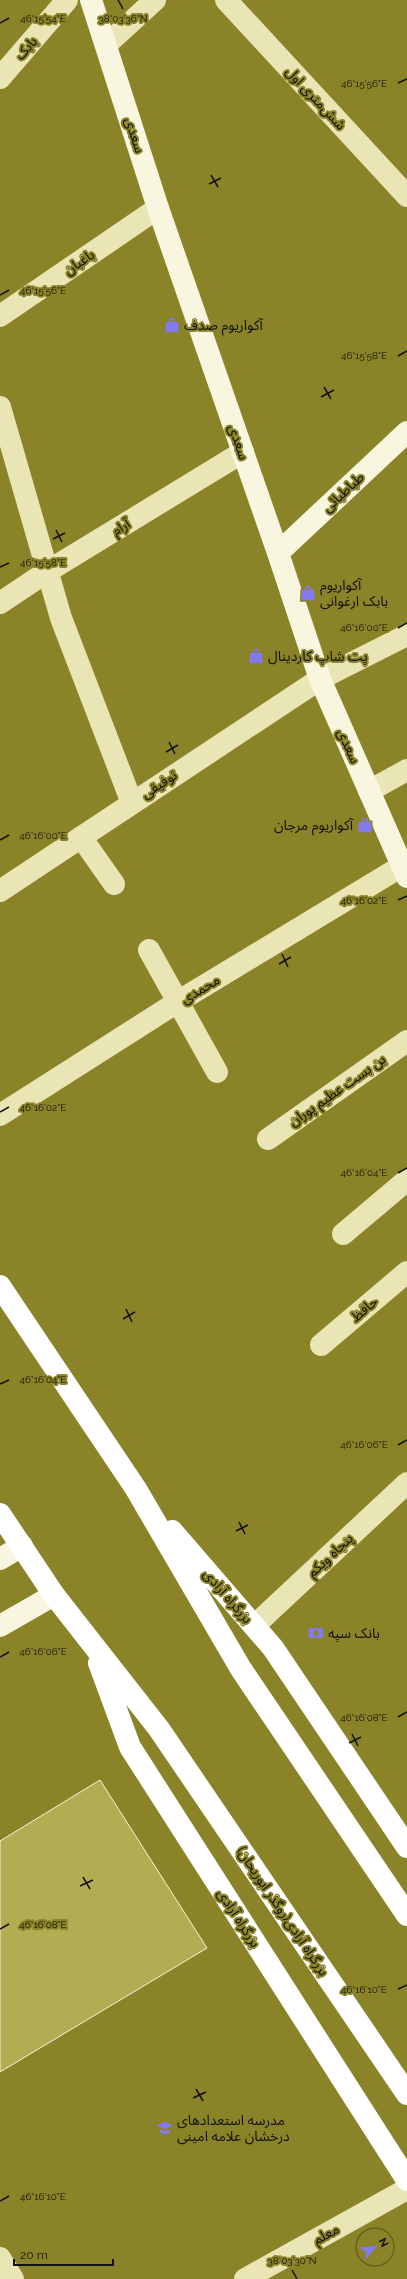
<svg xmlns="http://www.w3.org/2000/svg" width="407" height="2279" viewBox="0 0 407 2279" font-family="Raleway,'Noto Sans Arabic',sans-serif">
  <rect width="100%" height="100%" fill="#8a8327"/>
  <path fill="#b3ac53" stroke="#f7f5d9" d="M100 1780 207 1948 0 2072V1841Z"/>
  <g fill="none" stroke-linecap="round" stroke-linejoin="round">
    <path stroke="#e9e5b4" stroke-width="22" d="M226 0 407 196
      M106 45 155 0
      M0 78 67 0
      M0 316 158 208
      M0 407 61 618 132 803
      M0 603 48 571 243 452
      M369 791 407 770
      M81 837 114 884
      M0 891 320 679 407 635
      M149 950 217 1072
      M0 1115 179 1001 402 866
      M268 1139 407 1041
      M343 1234 407 1180
      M321 1345 407 1272
      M254 1626 407 1483
      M0 2258 13 2279
      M245 2279 407 2189"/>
    <path stroke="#f8f6df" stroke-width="22" d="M91 0 158 208 278 553 320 679 407 877
      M278 553 407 432
      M0 1559 22 1546
      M0 1626 54 1595"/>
    <path stroke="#fff" stroke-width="22" d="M0 1286 136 1489 241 1669 407 1915
      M0 1514 54 1595 159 1729 407 2094
      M172 1531 273 1648 407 1847
      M99 1663 130 1747 407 2180"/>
  </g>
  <path fill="none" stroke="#111" stroke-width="1.5" d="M118 0 123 9M0 23 9 18M398 83 407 79M211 175 218 187M209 184 221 178M0 295 9 290M398 356 407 351M324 387 331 399M321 397 334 390M56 530 62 542M53 539 65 533M0 567 9 563M398 628 407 623M169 742 175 754M166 752 178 745M0 840 9 835M398 900 407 896M282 954 288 967M279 964 291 957M0 1112 9 1107M398 1173 407 1168M126 1309 132 1322M123 1319 135 1312M0 1384 9 1380M398 1445 407 1440M239 1522 245 1534M236 1531 248 1525M0 1657 9 1652M398 1717 407 1712M352 1734 358 1746M349 1743 361 1737M83 1877 90 1889M80 1886 93 1880M0 1929 9 1924M398 1989 407 1985M196 2089 203 2101M193 2098 206 2092M0 2201 9 2196M292 2270 297 2279"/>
  <defs>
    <g id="shop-bare" transform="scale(1.2)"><path d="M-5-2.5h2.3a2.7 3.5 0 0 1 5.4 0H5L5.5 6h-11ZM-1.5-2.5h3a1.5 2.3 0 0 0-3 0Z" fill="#837af2" stroke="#8a8327" stroke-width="2.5" paint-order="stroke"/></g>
    <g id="bank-bare" transform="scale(1.2)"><path d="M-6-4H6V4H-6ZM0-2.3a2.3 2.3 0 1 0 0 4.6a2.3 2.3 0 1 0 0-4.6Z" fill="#837af2" stroke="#8a8327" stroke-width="2.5" paint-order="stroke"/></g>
    <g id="school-bare" transform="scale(1.2)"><path d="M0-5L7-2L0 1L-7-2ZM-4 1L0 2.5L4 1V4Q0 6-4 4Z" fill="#837af2" stroke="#8a8327" stroke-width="2.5" paint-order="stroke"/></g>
  </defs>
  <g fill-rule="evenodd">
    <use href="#shop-bare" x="172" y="325"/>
    <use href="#shop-bare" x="308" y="593"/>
    <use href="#shop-bare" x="256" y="656"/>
    <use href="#shop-bare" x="365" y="825"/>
    <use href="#bank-bare" x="316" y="1633"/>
    <use href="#school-bare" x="165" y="2128"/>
  </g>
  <g text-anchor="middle" stroke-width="4" stroke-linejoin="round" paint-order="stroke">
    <g font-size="14" fill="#111" stroke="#8a8327">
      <text transform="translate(26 48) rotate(-49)" y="5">بابک</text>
      <text transform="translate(316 98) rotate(47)" y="5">شش‌متری اول</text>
      <text transform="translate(135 135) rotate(72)" y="5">سعدی</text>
      <text transform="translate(79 262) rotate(-34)" y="5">باغبان</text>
      <text transform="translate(239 442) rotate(71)" y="5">سعدی</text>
      <text transform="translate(343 492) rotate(-43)" y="5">طباطبائی</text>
      <text transform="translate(121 527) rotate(-31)" y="5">آرام</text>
      <text transform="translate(349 746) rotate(66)" y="5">سعدی</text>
      <text transform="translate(159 784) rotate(-33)" y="5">توفیقی</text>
      <text transform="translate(200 989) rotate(-31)" y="5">محمدی</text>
      <text transform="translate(337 1090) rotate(-35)" y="5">بن بست عظیم پوران</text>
      <text transform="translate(364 1309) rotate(-40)" y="5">حافظ</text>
      <text transform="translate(330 1555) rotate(-43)" y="5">پنجاه ویکم</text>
      <text transform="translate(228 1596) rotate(49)" y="5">بزرگراه آزادی</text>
      <text transform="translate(283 1911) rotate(56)" y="5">بزرگراه آزادی(روگذر ابوریحان)</text>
      <text transform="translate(239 1918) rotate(57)" y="5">بزرگراه آزادی</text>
      <text transform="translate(326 2234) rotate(-29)" y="5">معلم</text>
    </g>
    <g font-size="14" fill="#111" stroke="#8a8327" text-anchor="start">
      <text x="184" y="330">آکواریوم صدف</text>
      <text x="320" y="590">آکواریوم<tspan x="320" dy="16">بابک ارغوانی</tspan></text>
      <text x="268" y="661">پت شاپ کاردینال</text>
      <text x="353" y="830" text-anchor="end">آکواریوم مرجان</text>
      <text x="328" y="1638">بانک سپه</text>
      <text x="177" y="2125">مدرسه استعدادهای<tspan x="177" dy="16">درخشان علامه امینی</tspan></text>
    </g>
  </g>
  <g font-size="10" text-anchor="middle" fill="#111" stroke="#8a8327" stroke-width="4" stroke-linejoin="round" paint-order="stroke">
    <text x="43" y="22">46°15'54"E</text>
    <text x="123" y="22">38°03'36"N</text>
    <text x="364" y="87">46°15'56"E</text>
    <text x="43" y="294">46°15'56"E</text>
    <text x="364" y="359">46°15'58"E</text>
    <text x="43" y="566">46°15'58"E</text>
    <text x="364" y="631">46°16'00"E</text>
    <text x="43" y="839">46°16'00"E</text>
    <text x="364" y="904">46°16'02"E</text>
    <text x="43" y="1111">46°16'02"E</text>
    <text x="364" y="1176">46°16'04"E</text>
    <text x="43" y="1383">46°16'04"E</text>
    <text x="364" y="1448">46°16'06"E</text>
    <text x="43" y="1655">46°16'06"E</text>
    <text x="364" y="1721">46°16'08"E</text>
    <text x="43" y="1928">46°16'08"E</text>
    <text x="364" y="1993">46°16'10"E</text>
    <text x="43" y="2200">46°16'10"E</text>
    <text x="292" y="2264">38°03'30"N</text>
  </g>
  <g transform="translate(375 2247) rotate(62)"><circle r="19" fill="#8a8327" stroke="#5a551e"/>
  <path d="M0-3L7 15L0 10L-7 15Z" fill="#837af2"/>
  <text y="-6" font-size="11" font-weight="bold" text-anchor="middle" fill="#111111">N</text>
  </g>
  <path d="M14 2259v6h99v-6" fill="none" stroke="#111111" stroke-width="2"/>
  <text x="20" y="2259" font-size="12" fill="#111111" stroke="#8a8327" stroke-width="3" paint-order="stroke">20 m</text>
</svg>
